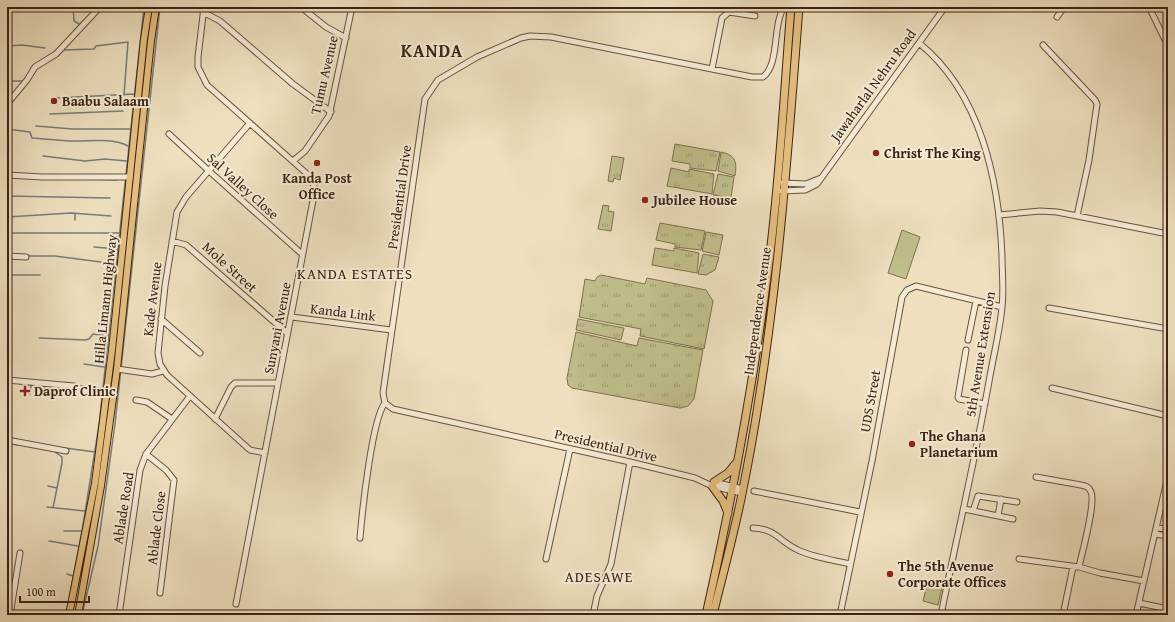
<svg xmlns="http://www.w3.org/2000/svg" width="1175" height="622" viewBox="0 0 1175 622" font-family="'Gentium Book Plus',serif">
  <defs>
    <pattern id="grass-tufts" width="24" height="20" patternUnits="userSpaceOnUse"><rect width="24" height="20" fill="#c0c08c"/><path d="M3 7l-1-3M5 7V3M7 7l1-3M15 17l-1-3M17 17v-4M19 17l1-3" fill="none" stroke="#9d9c71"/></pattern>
  </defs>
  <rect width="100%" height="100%" fill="#eee0bf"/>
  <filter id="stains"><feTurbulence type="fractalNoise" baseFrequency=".005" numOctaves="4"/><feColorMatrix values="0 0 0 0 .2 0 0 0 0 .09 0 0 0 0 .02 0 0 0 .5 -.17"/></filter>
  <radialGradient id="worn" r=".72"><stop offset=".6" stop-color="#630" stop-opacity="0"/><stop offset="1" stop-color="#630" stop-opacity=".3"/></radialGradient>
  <path fill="url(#grass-tufts)" stroke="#7e7250" d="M675 144 720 152 716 171 690 168V164L672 161Z
    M721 152C736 155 737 162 735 176L718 171Z
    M612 156 624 158 620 180 614 178 613 182 608 181Z
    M671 168 689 172V169L714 174 712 194 667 186Z
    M718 174 734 177 731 198 713 195Z
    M603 205 609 206 608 211 614 212 611 231 598 229Z
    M660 223 705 231 701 250 675 247V244L656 240Z
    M706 232 723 235 719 255 702 251Z
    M655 248 674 251V248L699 253 697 273 652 265Z
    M703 254 719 257 715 270 706 275 698 274Z
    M601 275 645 284 647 278 706 290 713 301 704 349 640 336 641 329 579 317 585 279 595 281 597 277Z
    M578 319 624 328 621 340 576 330Z
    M576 332 637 346 639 338 703 350 694 399 688 406 680 408 572 388 568 385 567 378Z"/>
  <path fill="#c0c08c" stroke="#7e7250" d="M902 230 920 237 906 279 888 273Z
    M928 580 943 583 938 605 923 601Z"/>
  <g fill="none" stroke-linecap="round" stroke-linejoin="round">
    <path stroke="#767e79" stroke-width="1.5" d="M73 7 74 21 79 24
      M75 30 83 21
      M7 46 22 45 45 48
      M62 50 94 49 96 46 128 42 124 95
      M47 62 59 55
      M7 81H24
      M56 98 134 94
      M50 114 123 111
      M36 126 73 129H130
      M7 129 30 132 32 138C44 139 57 140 69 141 88 142 111 137 128 146
      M43 156 85 161 105 159 126 161
      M93 179 117 180
      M7 196 110 198
      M7 217 71 213 111 216
      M75 220V214
      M7 233H119
      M94 247 117 249
      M28 256H55L116 264
      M7 275H40
      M103 281H113
      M39 338 85 340 89 339 93 334 108 336
      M84 364 104 367
      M7 377 13 378
      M16 383 53 388 71 393
      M74 385 102 388
      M30 394 31 386
      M7 443 18 445
      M65 448 95 452
      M48 450 60 452
      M48 486 57 488
      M47 507 85 511
      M53 508 62 463V457L55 452
      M64 531H82
      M49 541 78 546
      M67 574 73 576
      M66 615 82 531 99 425 144 7
      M82 615 98 546 115 424 160 7"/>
    <g stroke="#68523f" stroke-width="7">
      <path id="minor" d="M204 7 198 57V67L207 85 306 173 312 180 315 190 236 604
        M301 7 326 27 346 38
        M1149 7 1168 46
        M203 12 220 21 293 84 331 112
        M1057 17 1064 7
        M919 43C981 93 999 181 1002 256 1002 273 1004 290 1002 307 1000 330 994 353 990 376 976 456 957 535 941 615
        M1043 45 1095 100 1097 104 1089 160 1077 216
        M712 69 722 18 729 12 755 16
        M7 104 27 80 35 67 56 54 100 7
        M250 123 186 197 177 212 165 286 158 353 160 364 167 375 250 450 265 453
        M169 134 209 171 302 254
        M293 161 305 151 329 116 352 7
        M7 175 42 177H130
        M783 183 806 184 821 178
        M782 191 805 190 817 184 945 7
        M999 215 1040 211 1057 212 1168 234
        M172 241 186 245 287 333
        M7 256 26 257
        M1049 308 1168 329
        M292 317 391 330
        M161 319 200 353
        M968 340 976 301
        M966 350 958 397 959 399 985 404
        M117 369 152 374 163 371
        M7 380 74 386
        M1052 388 1168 416
        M136 400 147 402 172 419
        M215 419 231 387 235 383H278
        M7 440 66 451
        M146 454 166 470 174 480 160 593
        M1036 477 1081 485C1086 486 1089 487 1091 492 1096 503 1082 553 1079 567
        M714 482 743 489
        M754 491 860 512
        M742 493 712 486 695 478 630 462 393 409 385 403 383 393 425 99 438 80 477 57 521 38 530 36 551 37 752 77H763C780 64 772 26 784 7
        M964 509 1013 519
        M973 511 978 496 1017 502
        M998 516 1001 499
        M753 528C776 529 778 540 796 549 810 557 834 560 850 564
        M1156 528 1168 529
        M1155 534 1168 536
        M360 538C362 514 372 418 385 403
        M546 559 570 449
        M1019 559 1079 567 1100 573 1144 581
        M1139 603 1168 609
        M10 615 20 553
        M119 615 140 470 146 454 190 396
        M593 615 597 596 611 564 630 462
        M840 615 872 461 902 297 907 290 916 286 1002 307
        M1063 615 1073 567
        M1136 615 1168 476"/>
    </g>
    <g stroke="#3b2314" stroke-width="8">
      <path id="major" d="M69 615 95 483 112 350 144 39 149 7
        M78 615 101 486 117 369 151 41 156 7"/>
    </g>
    <g stroke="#3b2314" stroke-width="9">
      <path id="highway" d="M714 482 728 473 736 463
        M712 486 723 501 728 513
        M706 615C732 499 754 381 769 262 780 178 784 92 791 7
        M713 615C723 573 735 531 743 489 775 330 787 168 799 7"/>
    </g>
    <use href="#minor" stroke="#f4ebd5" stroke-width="5"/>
    <use href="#major" stroke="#e7c080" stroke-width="6"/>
    <use href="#highway" stroke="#e7c080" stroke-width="7"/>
  </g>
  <g fill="#8f2418" stroke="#f4ebd5" stroke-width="1.5">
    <circle cx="54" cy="101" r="4"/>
    <circle cx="876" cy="153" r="4"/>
    <circle cx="317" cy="163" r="4"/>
    <circle cx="645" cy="200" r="4"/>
    <path d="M23 385h4v4h4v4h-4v4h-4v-4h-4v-4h4z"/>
    <circle cx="912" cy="444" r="4"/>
    <circle cx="890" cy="574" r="4"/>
  </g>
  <g text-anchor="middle" stroke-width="4" stroke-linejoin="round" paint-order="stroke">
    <g font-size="14" fill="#3b2314" stroke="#f4ebd5">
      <text transform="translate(324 75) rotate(-77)" y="5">Tumu Avenue</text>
      <text transform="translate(873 85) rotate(-54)" y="5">Jawaharlal Nehru Road</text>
      <text transform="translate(243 186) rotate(42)" y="5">Sal Valley Close</text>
      <text transform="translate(399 197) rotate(-82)" y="5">Presidential Drive</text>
      <text transform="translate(230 267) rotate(42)" y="5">Mole Street</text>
      <text transform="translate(105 299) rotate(-84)" y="5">Hilla Limann Highway</text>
      <text transform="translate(152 299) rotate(-83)" y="5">Kade Avenue</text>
      <text transform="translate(757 311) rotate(-82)" y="5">Independence Avenue</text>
      <text transform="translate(343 312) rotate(7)" y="5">Kanda Link</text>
      <text transform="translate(277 328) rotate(-79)" y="5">Sunyani Avenue</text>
      <text transform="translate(980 354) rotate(-81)" y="5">5th Avenue Extension</text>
      <text transform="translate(870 401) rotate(-80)" y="5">UDS Street</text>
      <text transform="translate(606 445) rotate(13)" y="5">Presidential Drive</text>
      <text transform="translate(123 508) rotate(-81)" y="5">Ablade Road</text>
      <text transform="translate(156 528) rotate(-83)" y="5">Ablade Close</text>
    </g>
    <g font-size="14" font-weight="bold" fill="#3b2314" stroke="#f4ebd5" text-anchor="start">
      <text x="62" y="106">Baabu Salaam</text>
      <text x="884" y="158">Christ The King</text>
      <text x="317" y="183" text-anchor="middle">Kanda Post<tspan x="317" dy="16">Office</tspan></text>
      <text x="653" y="205">Jubilee House</text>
      <text x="34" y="396">Daprof Clinic</text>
      <text x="920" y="441">The Ghana<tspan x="920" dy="16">Planetarium</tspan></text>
      <text x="898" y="571">The 5th Avenue<tspan x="898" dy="16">Corporate Offices</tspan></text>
    </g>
    <g font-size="15" letter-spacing="1" fill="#3b2314" stroke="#f4ebd5">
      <text x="355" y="279">KANDA ESTATES</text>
      <text x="599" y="582">ADESAWE</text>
    </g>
    <g font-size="18" font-weight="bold" letter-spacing="1" fill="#3b2314" stroke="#f4ebd5">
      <text x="432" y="57">KANDA</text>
    </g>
  </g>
  <rect width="1175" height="622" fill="none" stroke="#eee0bf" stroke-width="24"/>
  <rect x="8" y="8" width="1159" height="606" fill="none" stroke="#3b2314" stroke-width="2"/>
  <rect x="12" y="12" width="1151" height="598" fill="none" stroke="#3b2314"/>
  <path d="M20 596v6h69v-6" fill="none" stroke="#3b2314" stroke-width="2"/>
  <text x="26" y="596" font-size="12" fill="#3b2314" stroke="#f4ebd5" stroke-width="3" paint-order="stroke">100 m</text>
  <rect width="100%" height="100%" filter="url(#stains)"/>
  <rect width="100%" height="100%" fill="url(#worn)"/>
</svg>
